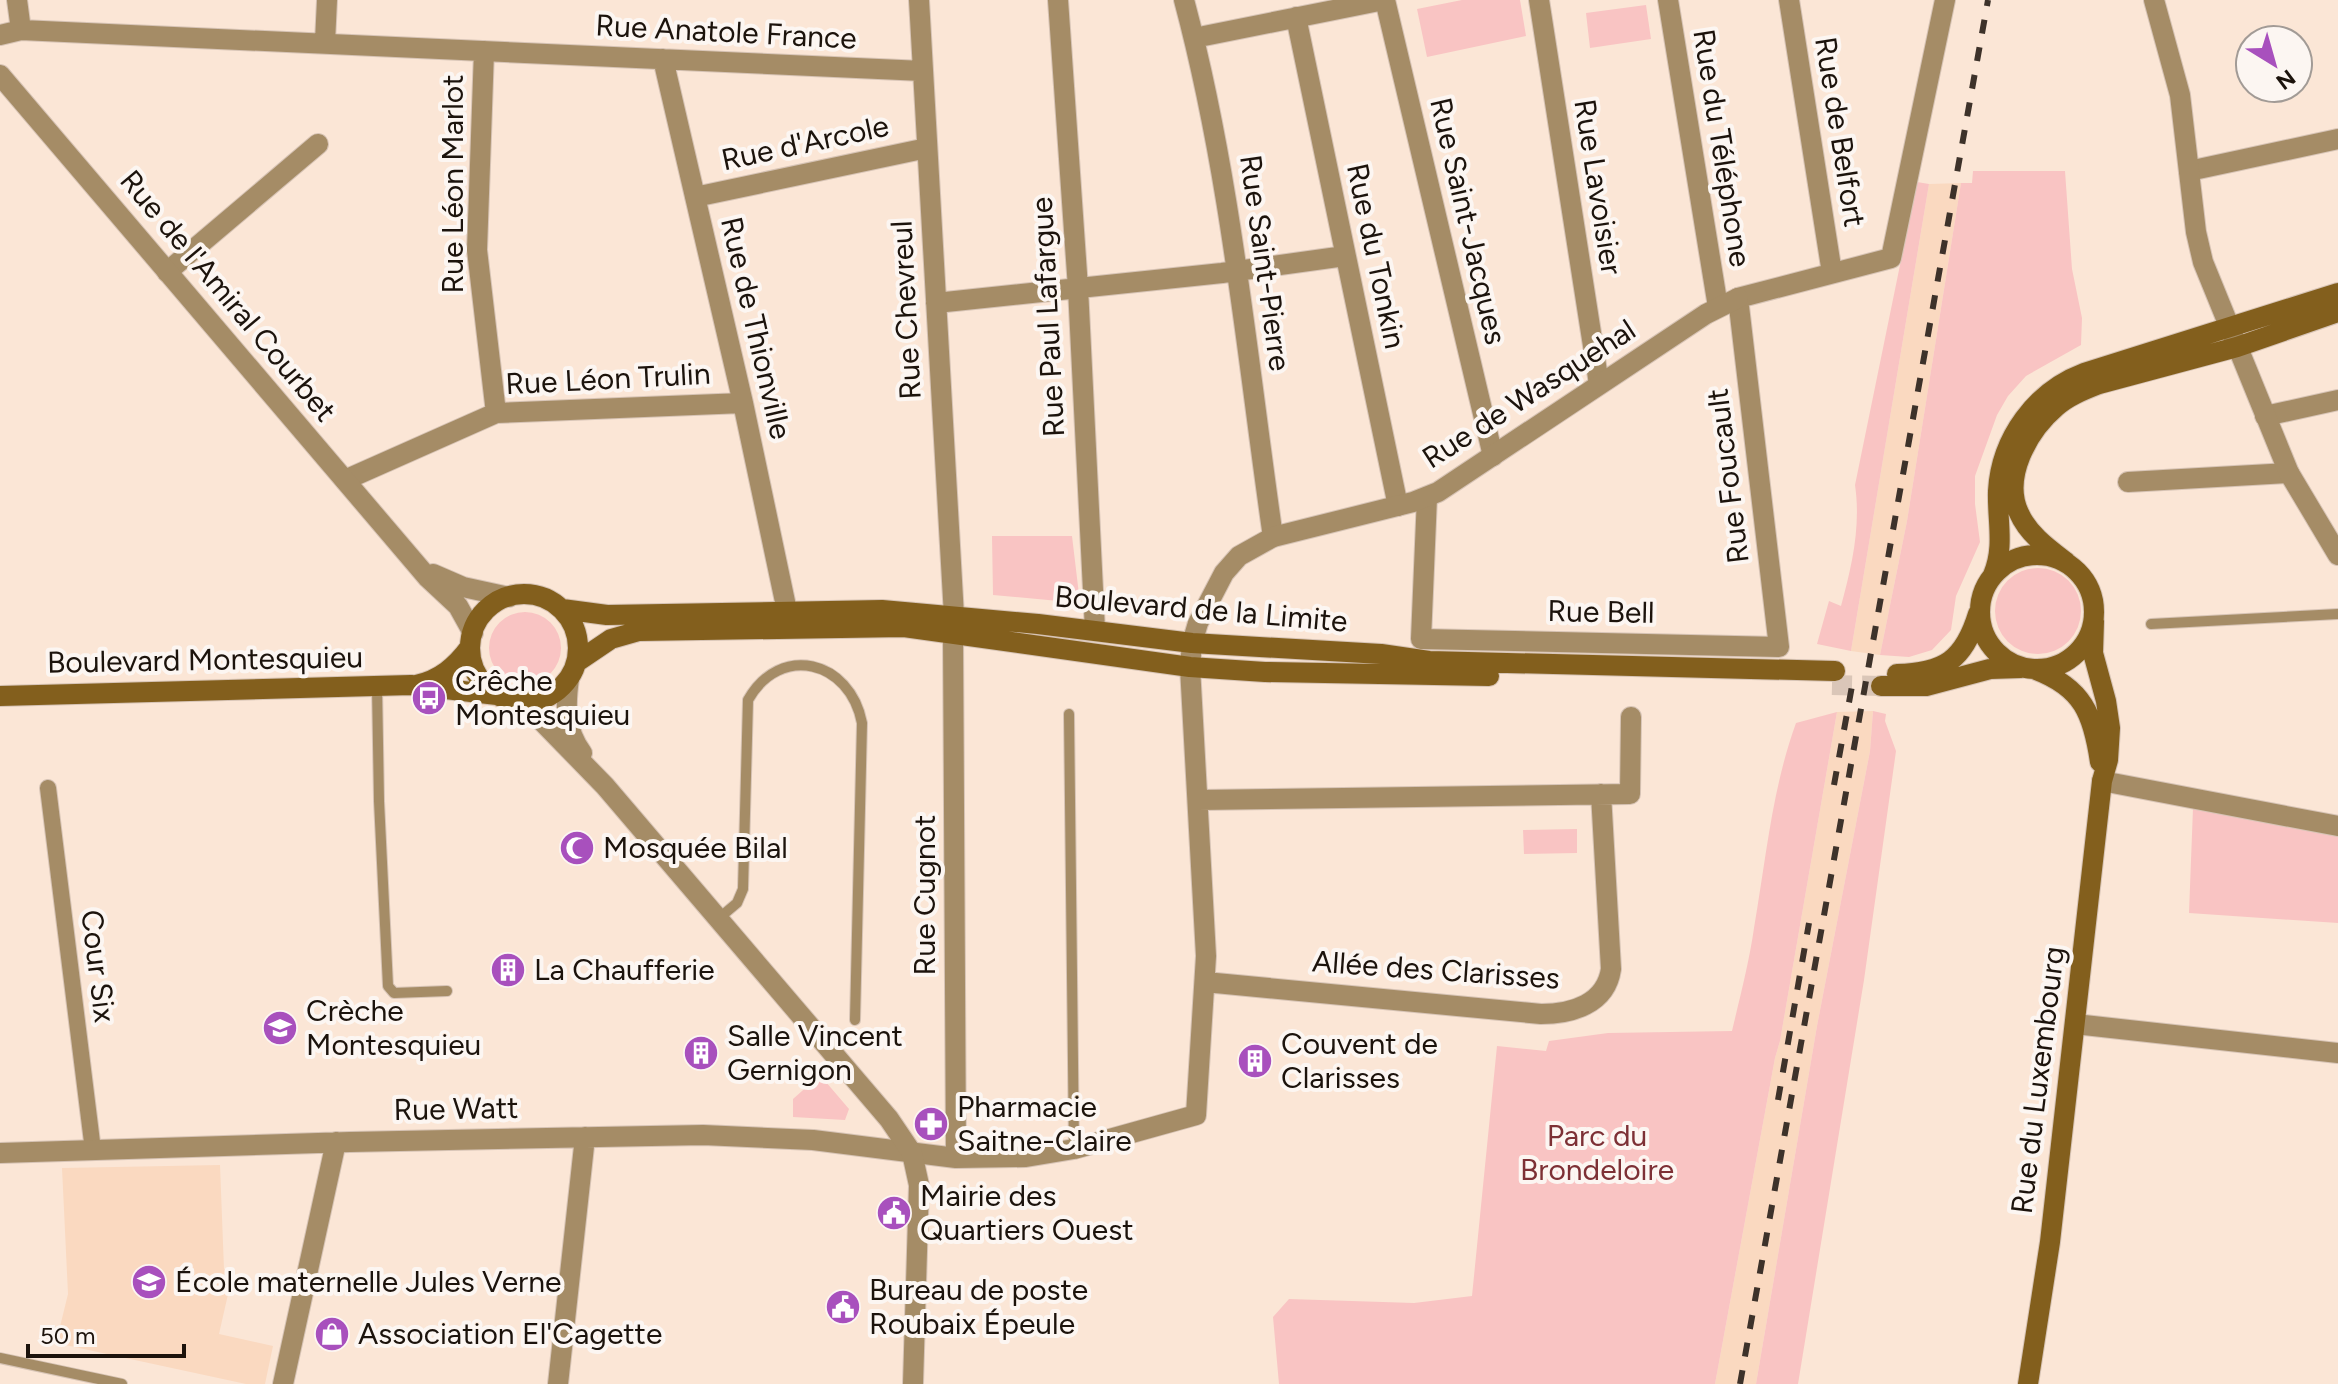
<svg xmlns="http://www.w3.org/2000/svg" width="2338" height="1384" viewBox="0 0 2338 1384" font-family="Figtree,sans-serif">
  <rect width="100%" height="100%" fill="#fbe6d6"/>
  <path fill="#fad9c0" d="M1961 183 1907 521 1880 655 1851 651 1929 184Z
    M1873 711 1870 751 1817 1026 1756 1384H1715L1775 1058 1780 1041 1837 712Z
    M220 1165 224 1269 234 1268 219 1334 273 1346 265 1384H246L56 1343 68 1294 62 1168Z"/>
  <path fill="#f9c4c3" d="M1462 0H1520L1526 36 1427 57 1417 9Z
    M1646 5 1651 39 1590 48 1586 13Z
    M1973 171H2065L2072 269 2082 318 2081 345 2026 376 2008 396 1997 415 1975 476V504L1980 542 1956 596 1951 630 1932 650 1909 657 1880 655 1907 521 1961 183H1972Z
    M1917 182 1929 184 1851 651 1817 644 1829 601 1841 606C1852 566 1861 526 1855 485Z
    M992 536H1072L1080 603 993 595Z
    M1995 611a43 43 0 1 1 86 0a43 43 0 1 1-86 0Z
    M489 648a36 36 0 1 1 72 0a36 36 0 1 1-72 0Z
    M1873 711 1886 714 1885 721 1896 751 1864 980 1798 1384H1756L1817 1026 1870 751Z
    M1837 712 1780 1041 1775 1058 1715 1384H1279L1273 1317 1289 1299 1414 1303 1472 1296 1497 1046 1546 1051 1549 1041 1608 1033 1732 1031C1740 997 1749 963 1754 928 1766 859 1772 789 1796 723Z
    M2193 808 2338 834V923L2189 913Z
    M1577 829V853L1524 854 1523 830Z
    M808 1061 849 1109 845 1120 793 1117V1099L811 1083Z"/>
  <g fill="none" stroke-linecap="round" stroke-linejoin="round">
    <path stroke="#dac6b8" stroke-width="20" stroke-dasharray="20 10" stroke-linecap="butt" d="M1832 685 1881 686"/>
    <g stroke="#d7c4b6" stroke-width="12">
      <path id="service" d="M2151 624 2338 614
        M377 686 379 801 388 986 394 993 447 991
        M1069 714 1074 1149
        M718 919 737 903 743 889 748 700C780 643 850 660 862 723L855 1020
        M0 1358 122 1384"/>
    </g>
    <g stroke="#d7c4b6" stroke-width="18">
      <path id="pedestrian" d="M48 788 93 1150"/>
    </g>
    <g stroke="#d7c4b6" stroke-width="22">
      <path id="minor" d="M17 0 21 30
        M919 0 954 616
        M1058 0 1078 288 1095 630
        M1184 0C1231 176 1247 357 1273 537
        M1385 0 1493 456
        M1539 0 1599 384
        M1668 0 1718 307
        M1789 0 1832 273
        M1296 17 1398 506
        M0 35 21 30 923 71
        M1194 38 1384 0
        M325 42 327 0
        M484 51 477 250 496 413
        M663 59 743 403 787 611
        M2189 171 2338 139
        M695 197 927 148
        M167 272 318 144
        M936 303 1222 273 1345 256
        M2265 416 2338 400
        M345 480 496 413 743 403
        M2128 482 2289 473
        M1427 497 1421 639 1779 647 1738 298 1891 258 1945 0
        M953 633 956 1158
        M2102 781 2338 826
        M1198 800 1630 794 1631 717
        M1205 982 1541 1014C1572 1014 1606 1004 1611 969L1601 794
        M2075 1024 2338 1053
        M0 1153 350 1142 703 1135 813 1140 956 1158 1026 1157 1074 1149 1196 1115 1206 956 1190 667
        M283 1384 336 1142
        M558 1384 585 1137"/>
    </g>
    <g stroke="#d7c4b6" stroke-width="22">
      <path id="tertiary" d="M2154 0 2180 95 2196 232 2203 262 2289 473 2338 555
        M0 75 428 578 458 606 473 633
        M433 574 463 587 509 597
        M1190 667 1192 643 1198 623 1224 573 1239 556 1273 537 1413 502 1438 492 1706 314 1738 298
        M569 679C565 706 565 730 582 753
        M520 703 532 711 605 786 889 1119 912 1153 919 1185 913 1384"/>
    </g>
    <g stroke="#d7c4b6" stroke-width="22">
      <path id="secondary" d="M1980 612a57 57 0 1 1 114 0a57 57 0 1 1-114 0Z
        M2066 562C2049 549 2028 534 2019 513 2002 477 2028 431 2056 407 2068 396 2084 390 2099 384L2237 347 2338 312
        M1993 575C2005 546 1997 521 1998 491 2001 438 2036 391 2084 373L2338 293
        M470 648a54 54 0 1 1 108 0a54 54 0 1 1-108 0Z
        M562 609 607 615 882 610 1038 624 1192 643 1381 654 1429 661 1835 671
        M577 662 611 639 639 631 904 627 1190 667 1265 672 1489 676
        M2036 670C2083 688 2093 714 2100 762
        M1897 674C1944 673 1964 660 1978 614
        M416 685C440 680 456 666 470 647
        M1881 686H1926L1990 669 2021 668
        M0 696 411 685 497 695
        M2028 1384 2050 1242 2102 781 2108 760 2110 728 2106 701 2093 653 2094 621"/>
    </g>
    <use href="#service" stroke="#a58c66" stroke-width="10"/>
    <use href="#pedestrian" stroke="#a58c66" stroke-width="16"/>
    <use href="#minor" stroke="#a58c66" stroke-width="20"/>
    <use href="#tertiary" stroke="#a58c66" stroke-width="20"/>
    <use href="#secondary" stroke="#835f1d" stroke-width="20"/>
    <path stroke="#3d322a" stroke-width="6" stroke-dasharray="14 14" stroke-linecap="butt" d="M1834 785 1854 675
      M1778 1100 1809 923
      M1740 1384 1988 0"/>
  </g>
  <defs>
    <g id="bus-disc" transform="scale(1.8)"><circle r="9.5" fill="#a850bd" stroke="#fcf6f2"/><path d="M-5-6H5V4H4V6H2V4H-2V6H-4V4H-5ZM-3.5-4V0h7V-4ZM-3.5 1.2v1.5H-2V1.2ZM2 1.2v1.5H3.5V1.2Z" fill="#fff"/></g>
    <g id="mosque-disc" transform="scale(1.8)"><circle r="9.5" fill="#a850bd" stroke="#fcf6f2"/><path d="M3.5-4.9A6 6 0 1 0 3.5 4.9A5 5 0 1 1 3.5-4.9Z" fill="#fff"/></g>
    <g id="building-disc" transform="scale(1.8)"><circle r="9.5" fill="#a850bd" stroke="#fcf6f2"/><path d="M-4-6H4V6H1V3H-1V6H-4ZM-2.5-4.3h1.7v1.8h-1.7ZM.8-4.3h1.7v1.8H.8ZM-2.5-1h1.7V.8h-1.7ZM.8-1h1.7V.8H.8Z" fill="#fff"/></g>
    <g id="school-disc" transform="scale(1.8)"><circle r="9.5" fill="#a850bd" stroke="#fcf6f2"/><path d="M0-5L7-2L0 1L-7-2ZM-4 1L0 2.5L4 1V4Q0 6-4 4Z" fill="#fff"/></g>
    <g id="pharmacy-disc" transform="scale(1.8)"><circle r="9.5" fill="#a850bd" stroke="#fcf6f2"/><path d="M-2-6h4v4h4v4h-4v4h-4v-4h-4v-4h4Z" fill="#fff"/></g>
    <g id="civic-disc" transform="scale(1.8)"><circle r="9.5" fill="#a850bd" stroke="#fcf6f2"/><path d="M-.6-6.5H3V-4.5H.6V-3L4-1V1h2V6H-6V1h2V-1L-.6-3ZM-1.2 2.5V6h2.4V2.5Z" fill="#fff"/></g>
    <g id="shop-disc" transform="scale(1.8)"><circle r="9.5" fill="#a850bd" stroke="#fcf6f2"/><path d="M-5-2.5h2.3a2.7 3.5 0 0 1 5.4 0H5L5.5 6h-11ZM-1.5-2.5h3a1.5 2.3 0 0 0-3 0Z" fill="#fff"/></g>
  </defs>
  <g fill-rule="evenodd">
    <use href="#bus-disc" x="429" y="698"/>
    <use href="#mosque-disc" x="577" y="848"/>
    <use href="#building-disc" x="508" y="970"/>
    <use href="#school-disc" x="280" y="1028"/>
    <use href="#building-disc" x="701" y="1053"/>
    <use href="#building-disc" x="1255" y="1061"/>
    <use href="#pharmacy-disc" x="931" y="1124"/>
    <use href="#civic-disc" x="894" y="1213"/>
    <use href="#school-disc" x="149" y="1282"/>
    <use href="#civic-disc" x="843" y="1307"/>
    <use href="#shop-disc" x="332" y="1334"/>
  </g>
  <g text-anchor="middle" stroke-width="8" stroke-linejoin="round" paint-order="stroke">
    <g font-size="30" fill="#1c130c" stroke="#fcf6f2">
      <text transform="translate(726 32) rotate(3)" y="10">Rue Anatole France</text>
      <text transform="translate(1840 132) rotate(81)" y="10">Rue de Belfort</text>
      <text transform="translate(805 143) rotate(-12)" y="10">Rue d'Arcole</text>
      <text transform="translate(1722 148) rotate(81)" y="10">Rue du Téléphone</text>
      <text transform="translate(453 184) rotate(-90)" y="10">Rue Léon Marlot</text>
      <text transform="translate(1598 187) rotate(81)" y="10">Rue Lavoisier</text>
      <text transform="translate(1468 221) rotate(77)" y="10">Rue Saint-Jacques</text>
      <text transform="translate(1376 256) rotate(78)" y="10">Rue du Tonkin</text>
      <text transform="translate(1265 263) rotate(82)" y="10">Rue Saint-Pierre</text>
      <text transform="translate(228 296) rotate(50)" y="10">Rue de l'Amiral Courbet</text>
      <text transform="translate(906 310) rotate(-93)" y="10">Rue Chevreul</text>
      <text transform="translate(1048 317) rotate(-93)" y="10">Rue Paul Lafargue</text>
      <text transform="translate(756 328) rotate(77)" y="10">Rue de Thionville</text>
      <text transform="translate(608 379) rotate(-3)" y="10">Rue Léon Trulin</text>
      <text transform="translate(1529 394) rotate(-33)" y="10">Rue de Wasquehal</text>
      <text transform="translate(1728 476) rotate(-97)" y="10">Rue Foucault</text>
      <text transform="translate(1201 609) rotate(5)" y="10">Boulevard de la Limite</text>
      <text transform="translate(1601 612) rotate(1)" y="10">Rue Bell</text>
      <text transform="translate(205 660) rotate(-1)" y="10">Boulevard Montesquieu</text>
      <text transform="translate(925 895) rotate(-90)" y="10">Rue Cugnot</text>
      <text transform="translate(98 966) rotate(83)" y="10">Cour Six</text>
      <text transform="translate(1436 970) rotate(4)" y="10">Allée des Clarisses</text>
      <text transform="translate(2038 1080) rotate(-83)" y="10">Rue du Luxembourg</text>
      <text transform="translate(456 1109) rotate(-1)" y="10">Rue Watt</text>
    </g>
    <g font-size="30" fill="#1c130c" stroke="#fcf6f2" text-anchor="start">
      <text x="455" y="691">Crêche<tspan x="455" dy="34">Montesquieu</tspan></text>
      <text x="603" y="858">Mosquée Bilal</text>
      <text x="534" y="980">La Chaufferie</text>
      <text x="306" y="1021">Crèche<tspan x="306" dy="34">Montesquieu</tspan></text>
      <text x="727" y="1046">Salle Vincent<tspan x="727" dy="34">Gernigon</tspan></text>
      <text x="1281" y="1054">Couvent de<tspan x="1281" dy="34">Clarisses</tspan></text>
      <text x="957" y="1117">Pharmacie<tspan x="957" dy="34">Saitne-Claire</tspan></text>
      <text x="920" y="1206">Mairie des<tspan x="920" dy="34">Quartiers Ouest</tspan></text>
      <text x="175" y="1292">École maternelle Jules Verne</text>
      <text x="869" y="1300">Bureau de poste<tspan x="869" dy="34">Roubaix Épeule</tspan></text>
      <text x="358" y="1344">Association El'Cagette</text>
    </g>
    <g font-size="30" fill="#7d3035" stroke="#fcf6f2">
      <text x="1597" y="1146">Parc du<tspan x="1597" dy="34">Brondeloire</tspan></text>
    </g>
  </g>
  <g transform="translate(2274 64) rotate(143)"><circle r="38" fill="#fcf6f2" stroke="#a29b96" stroke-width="2"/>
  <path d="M0-6L14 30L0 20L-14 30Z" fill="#a850bd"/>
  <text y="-12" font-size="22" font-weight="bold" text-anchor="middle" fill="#1c130c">N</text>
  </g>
  <path d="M28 1344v12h156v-12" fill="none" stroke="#1c130c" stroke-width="4"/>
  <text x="40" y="1344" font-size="24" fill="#1c130c" stroke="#fcf6f2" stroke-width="6" paint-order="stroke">50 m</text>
</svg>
